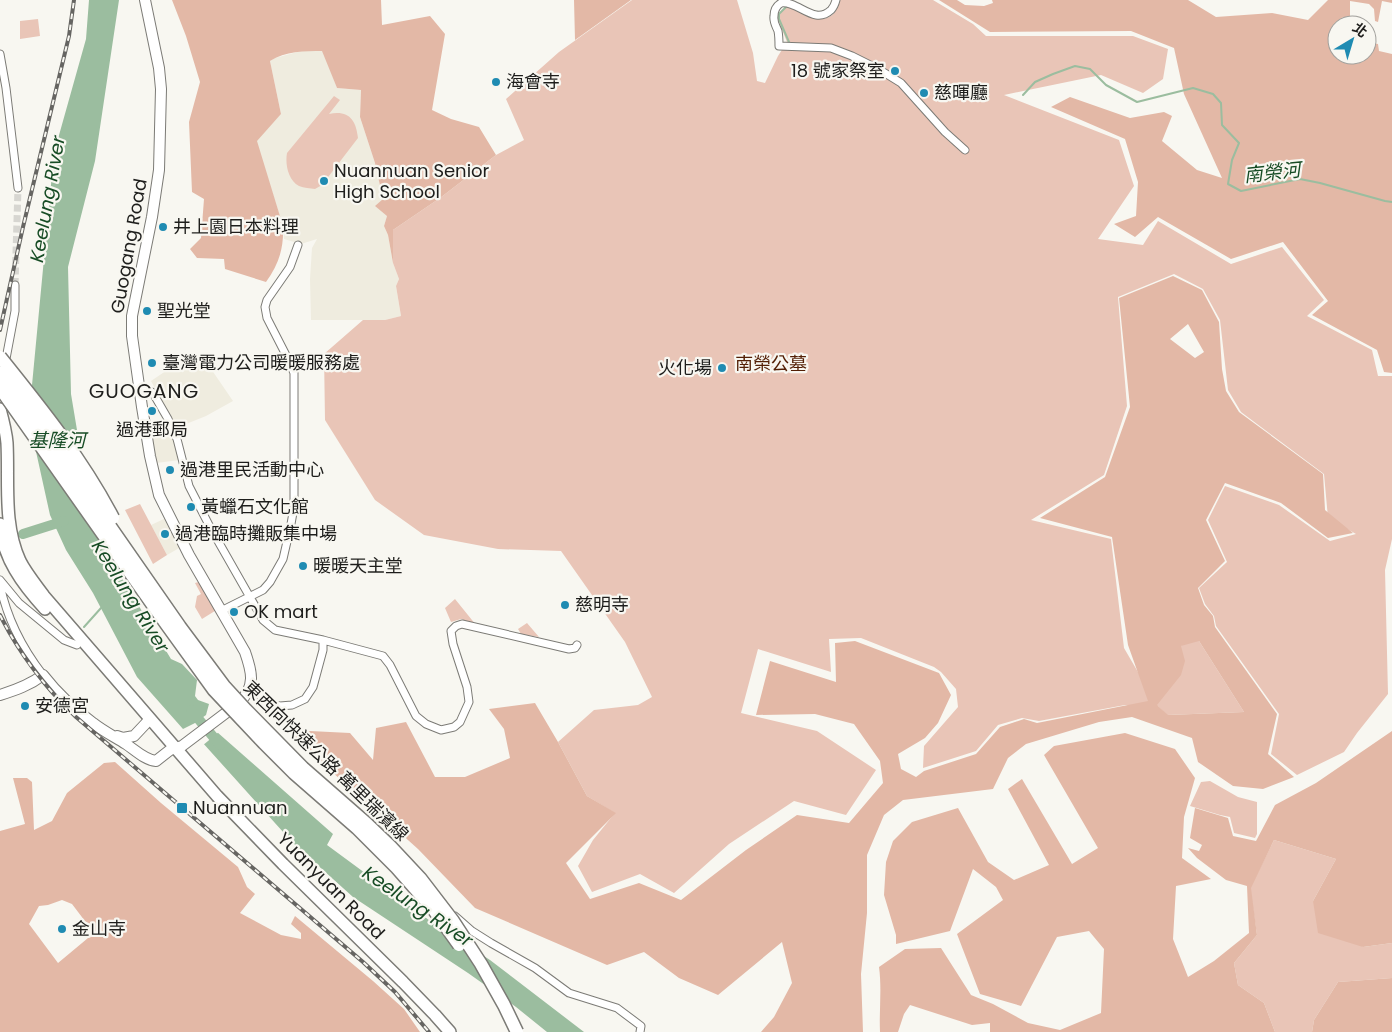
<svg xmlns="http://www.w3.org/2000/svg" width="1392" height="1032" viewBox="0 0 1392 1032" font-family="Poppins,'Noto Sans TC',sans-serif">
  <rect width="100%" height="100%" fill="#f8f7f1"/>
  <path fill="#efecdf" d="M301 51H323L337 88 361 90 360 117 375 163 387 216 384 226 388 235 393 263 399 279 396 286 401 316 385 320H311L310 279 312 248 317 239 301 244 284 239 283 226 256 141 281 114 270 61 275 58Z
    M182 360 207 363 233 401 206 416 176 428 151 381Z
    M167 426 177 447 180 460 156 463 150 432Z
    M166 518 181 547 167 555 151 525Z"/>
  <path fill="#e9c5b7" d="M632 0H737L753 53 757 81 765 83 778 56 787 42 777 17 787 6C798 8 808 16 817 18 831 21 838 11 840 0H933L973 24 986 36H1133L1168 49 1163 79 1143 93 1101 75 1004 95 1119 140 1134 186 1098 239 1143 245 1158 221 1231 264 1282 247 1324 300 1307 316 1372 350 1378 376H1392V539L1385 570 1388 694 1357 733 1344 752 1297 775 1271 754 1279 714 1216 626 1214 616 1205 604 1199 588 1227 562 1208 520 1225 486 1279 505 1330 541 1356 534 1328 518 1324 474 1241 412 1228 390 1220 320 1203 289 1174 274 1118 297 1127 406 1104 475 1031 520 1111 539 1124 648 1149 691 1191 632 1199 641 1244 712 1167 715 1158 706 1125 705 1039 721 1022 718 998 725 976 751 923 768 924 746 958 707 956 689 941 672 934 667 861 638 829 639 831 672 758 649 741 713 817 731 876 770 846 815 794 801 729 844 674 893 640 874 592 892 578 866 593 840 615 813 587 796 558 742 594 710 638 705 652 697 625 642 561 551 498 549 424 535 375 500 325 420 324 354 363 320H385L401 316 396 286 399 279 393 263V230L440 198 496 155 524 140 506 99 559 52Z
    M38 19 40 36 20 39V21Z
    M334 96 340 100 329 114C349 110 356 120 358 138L322 185 315 189C310 188 304 188 299 186 288 180 285 164 287 153Z
    M140 504 167 555 153 564 125 510Z
    M202 581 218 609 202 619 195 607 197 596 201 594 195 583Z
    M455 599 476 625 461 619 451 622 445 608Z
    M527 623 539 637 521 634 518 629Z
    M1210 781 1238 797 1257 802V834L1255 838 1234 833 1230 817 1220 815 1190 806 1201 782Z
    M1274 840 1336 859 1313 901 1363 947 1392 943V978L1338 982 1314 1020 1312 1032H1275L1264 1003 1238 985 1234 963 1257 935 1250 888Z"/>
  <path fill="#e3b8a6" fill-rule="evenodd" d="M172 0H381L382 25 430 16 445 34 432 110 451 119 479 127 496 155 440 198 393 230V263L388 235 384 226 387 216 375 206 383 199 375 163 360 117 361 90 337 88 322 51C305 51 285 51 270 61L281 114 257 141 283 226C284 248 279 264 266 282L225 269 224 259 197 258 190 249 201 238 204 199 192 192 189 122 200 82 186 36Z
    M574 0H631L575 40Z
    M939 0H957L965 5 984 6 993 3 992 0H1188L1216 17 1272 13 1308 20 1328 0H1392V3L1382 1 1378 22 1375 21 1374 9 1369 4 1350 1V25H1337V55H1367V42L1378 44 1379 51 1392 54V373L1384 372 1377 350 1312 315 1328 301 1283 242 1231 259 1158 217 1135 237 1114 224 1136 216 1138 182 1125 139 1051 107 1070 97 1130 118 1164 112 1172 116 1162 141 1197 170 1222 178 1184 94 1174 48 1131 31 990 32Z
    M1173 276 1202 290 1219 322 1222 369 1226 391 1239 412 1323 474 1325 510 1353 533 1328 538 1281 503 1225 483 1206 520 1225 561 1198 588 1204 605 1213 616 1215 627 1277 714 1268 754 1294 777 1263 789 1233 786 1198 762 1192 738 1132 717 1099 722 1026 744 1008 758 993 789 903 800 884 815 867 855V913L861 974 863 1032H761L774 1017 792 983 782 942 718 995 679 978 644 952 607 965 475 908 418 849 293 737 310 731 350 733 373 760 376 728 406 722 435 777H465L510 758 504 729 489 709 535 703 558 742 587 796 616 813 566 863 590 899 639 883 681 900 746 850 797 815 849 823 883 783 880 761 854 724 815 714 756 715 770 661 836 682 835 643 855 641 939 673 951 695 938 723 925 738 898 754 901 769 916 777 924 771 976 754 1000 727 1024 719 1037 723 1148 701 1128 645 1112 537 1040 518 1105 477 1130 407 1119 298ZM1188 324 1204 352 1195 358 1170 339ZM1199 641 1244 712 1168 715 1157 705 1181 675 1185 661 1181 646Z
    M1392 731V943L1363 947 1318 933 1313 901 1336 859 1274 840 1251 888 1257 935 1234 963 1238 985 1264 1003 1275 1032H990V1023L972 1025 910 1005 904 1014 898 1032H880C879 1010 882 989 879 967L905 949 941 948 971 995 993 1004 1028 1023 1060 1030 1101 1013 1104 949 1089 931 1057 937 1021 1006 980 994 957 934 1003 900 996 887 973 869 950 931 896 944V935L884 895 886 862 893 841 912 822 958 808 988 862 1014 880 1049 865 1008 789 1022 779 1072 864 1098 848 1044 755 1054 746 1125 733 1175 749 1195 778 1184 817 1182 858 1211 879 1176 886 1173 939 1188 977 1214 961 1249 933 1247 886 1226 880 1197 858 1188 848 1199 851 1202 845 1190 838 1195 808 1228 818 1233 836 1256 841 1275 805 1316 783Z
    M115 762 161 803 238 867 247 887 255 894 240 913 281 935 301 939V933L291 924 295 916 373 981 404 1009 420 1032H0V831L25 824 13 778H27L32 782 34 830 52 821 67 793 104 763ZM62 900 72 904 94 933 58 963 29 924 39 906 48 905Z
    M1392 978V1032H1312L1314 1020 1338 982Z"/>
  <path fill="#9bbd9f" d="M89 0H119L95 161 68 267 71 394 94 532 171 659 182 664 197 680 195 696 198 700 209 704 206 715 195 723 183 729 137 677 93 593 66 550 50 515 35 447 32 385 54 153 86 39Z
    M217 732 333 834 327 845 437 926 490 960 584 1032H547L516 1007 468 973 353 897 293 843 202 742Z"/>
  <path fill="#f8f7f1" d="M218 729 220 731 202 746 199 743 200 741Z"/>
  <g fill="none" stroke-linecap="round" stroke-linejoin="round">
    <path stroke="#9bbd9f" stroke-width="2" d="M788 5 779 14V19L789 42
      M1023 95 1035 82 1053 74 1075 66 1090 69 1106 85 1137 102 1193 88 1213 94 1221 103 1222 125 1239 143 1232 160 1228 184 1241 191 1300 179 1320 183 1385 201 1392 202
      M84 627 101 608"/>
    <path stroke="#9bbd9f" stroke-width="10" d="M23 534 64 521
      M191 710 220 745"/>
    <path stroke="#d7d6d1" stroke-width="7" stroke-dasharray="7 3.5" stroke-linecap="butt" d="M15 285 18 188"/>
    <g stroke="#7c7b76" stroke-width="9">
      <path id="street" d="M836 0C835 4 834 7 831 10 814 26 798 0 781 3 776 6 774 11 774 16 773 22 776 26 778 31 779 36 779 41 779 46L831 48 852 56 880 70 901 83 945 132 965 150
        M0 54 6 88 18 188
        M5 364 15 311V285
        M139 386 147 389 153 393 168 419 177 439 189 486 210 527 263 620 275 630 323 640
        M0 580 19 603 64 640 77 645
        M0 585C7 618 22 648 43 675
        M221 611 263 590 270 582 283 559 291 524 294 507V373L287 357 267 318 265 307 267 300 290 267 298 245
        M250 688 272 704 280 706 292 705 305 699 313 687 323 650V640L383 656 390 665 416 716 426 724 441 730 454 727 460 722 469 702 467 687 453 644 451 631 456 626 462 624 569 649 575 648 577 645
        M455 916 472 931 491 943 535 968 569 993 617 1008 641 1026 640 1032"/>
    </g>
    <g stroke="#7c7b76" stroke-width="12">
      <path id="secondary" d="M0 695C16 690 30 685 43 675 57 693 74 709 93 723 103 731 115 737 126 744 135 750 145 760 156 761L170 750 182 746 239 703C256 686 252 672 245 652L189 555 159 495 150 456 142 407 132 336V316L152 217 159 170 161 89 159 68 145 0
        M117 736 123 738 134 736 150 719"/>
    </g>
    <g stroke="#7c7b76" stroke-width="14">
      <path id="primary" d="M0 409C3 420 6 431 7 443 9 483 3 524 20 561 26 573 36 585 44 596L217 796 283 864 403 982 435 1015 450 1032
        M0 524C3 558 22 584 45 609"/>
    </g>
    <use href="#street" stroke="#fff" stroke-width="7"/>
    <use href="#secondary" stroke="#fff" stroke-width="10"/>
    <use href="#primary" stroke="#fff" stroke-width="11"/>
    <g stroke="#666562" stroke-width="4">
      <path id="rail" d="M0 330 23 227 69 36 74 0
        M0 615C20 655 44 686 76 717L363 962 395 992 429 1032"/>
    </g>
    <use href="#rail" stroke="#f8f7f1" stroke-width="2" stroke-dasharray="5.5" stroke-linecap="butt"/>
    <g stroke="#7c7b76" stroke-width="15" stroke-linecap="butt">
      <path id="highway-bridge" d="M0 357C41 408 83 460 113 518
        M0 373 22 400 180 627 224 686 246 710 303 768 367 824 391 847 420 878 453 921 481 964 504 1005 517 1032
        M0 388 167 625 214 690 264 743 294 773 357 828 397 868 434 910 459 945"/>
    </g>
    <use href="#highway-bridge" stroke="#fff" stroke-width="12"/>
  </g>
  <g fill="#1f8bb2" stroke="#f8f7f1" stroke-width="2">
    <circle cx="895" cy="71" r="5"/>
    <circle cx="496" cy="82" r="5"/>
    <circle cx="924" cy="93" r="5"/>
    <circle cx="324" cy="181" r="5"/>
    <circle cx="163" cy="227" r="5"/>
    <circle cx="147" cy="311" r="5"/>
    <circle cx="152" cy="363" r="5"/>
    <circle cx="722" cy="368" r="5"/>
    <circle cx="152" cy="411" r="5"/>
    <circle cx="170" cy="470" r="5"/>
    <circle cx="191" cy="507" r="5"/>
    <circle cx="165" cy="534" r="5"/>
    <circle cx="303" cy="566" r="5"/>
    <circle cx="565" cy="605" r="5"/>
    <circle cx="234" cy="612" r="5"/>
    <circle cx="25" cy="706" r="5"/>
    <rect x="176" y="802" width="12" height="12" rx="2.5"/>
    <circle cx="62" cy="929" r="5"/>
  </g>
  <g text-anchor="middle" stroke-width="4.5" stroke-linejoin="round" paint-order="stroke">
    <g font-size="18" fill="#1e1e1c" stroke="#f8f7f1" text-anchor="start">
      <text x="885" y="77" text-anchor="end">18 號家祭室</text>
      <text x="506" y="88">海會寺</text>
      <text x="934" y="99">慈暉廳</text>
      <text x="334" y="177">Nuannuan Senior<tspan x="334" dy="21">High School</tspan></text>
      <text x="173" y="233">井上園日本料理</text>
      <text x="157" y="317">聖光堂</text>
      <text x="162" y="369">臺灣電力公司暖暖服務處</text>
      <text x="712" y="374" text-anchor="end">火化場</text>
      <text x="152" y="436" text-anchor="middle">過港郵局</text>
      <text x="180" y="476">過港里民活動中心</text>
      <text x="201" y="513">黃蠟石文化館</text>
      <text x="175" y="540">過港臨時攤販集中場</text>
      <text x="313" y="572">暖暖天主堂</text>
      <text x="575" y="611">慈明寺</text>
      <text x="244" y="618">OK mart</text>
      <text x="35" y="712">安德宮</text>
      <text x="193" y="814">Nuannuan</text>
      <text x="72" y="935">金山寺</text>
    </g>
    <g font-size="18" fill="#1e1e1c" stroke="#f8f7f1">
      <text transform="translate(129 246) rotate(-80)" y="6">Guogang Road</text>
      <text transform="translate(326 761) rotate(44)" y="6">東西向快速公路 萬里瑞濱線</text>
      <text transform="translate(331 886) rotate(45)" y="6">Yuanyuan Road</text>
    </g>
    <g font-size="18" fill="#531f05" stroke="#f8f7f1">
      <text x="771" y="370">南榮公墓</text>
    </g>
    <g font-size="19" font-style="italic" fill="#174c25" stroke="#f8f7f1">
      <text transform="translate(1272 172) rotate(-6)" y="7">南榮河</text>
      <text transform="translate(47 199) rotate(-80)" y="7">Keelung River</text>
      <text x="57" y="447">基隆河</text>
      <text transform="translate(131 596) rotate(58)" y="7">Keelung River</text>
      <text transform="translate(418 906) rotate(34)" y="7">Keelung River</text>
    </g>
    <g font-size="20" letter-spacing="1" fill="#1e1e1c" stroke="#f8f7f1">
      <text x="144" y="398">GUOGANG</text>
    </g>
  </g>
  <g transform="translate(1352 40) rotate(38)"><circle r="24" fill="#f8f7f1" stroke="#a1a09c"/>
  <path d="M0-4L9 19L0 12L-9 19Z" fill="#1f8bb2"/>
  <text y="-8" font-size="14" font-weight="bold" text-anchor="middle" fill="#1e1e1c">北</text>
  </g>
</svg>
